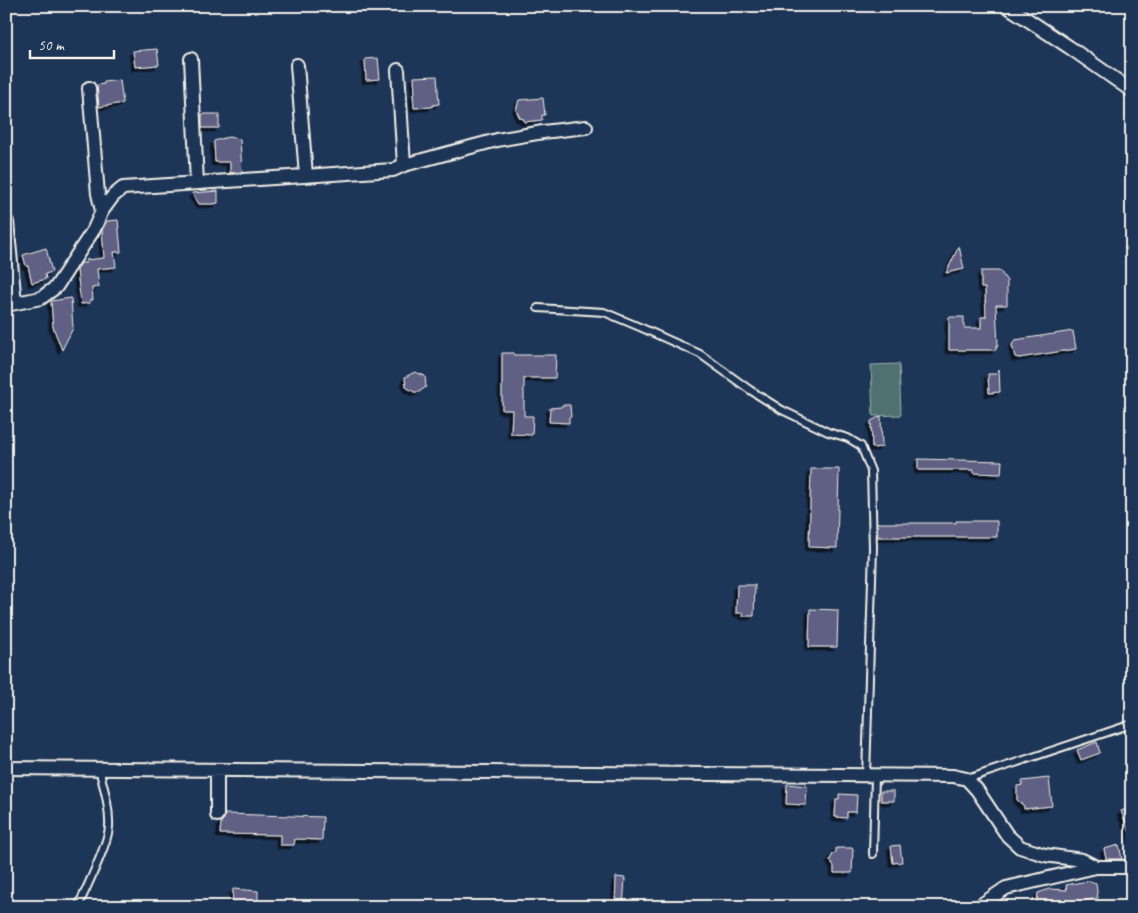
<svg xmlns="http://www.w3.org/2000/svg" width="1138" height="913" viewBox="0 0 1138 913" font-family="Caveat,sans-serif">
  <defs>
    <filter id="shadow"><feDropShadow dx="-3.5" dy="3.5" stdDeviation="0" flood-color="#0009"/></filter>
  </defs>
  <rect width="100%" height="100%" fill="#1d3557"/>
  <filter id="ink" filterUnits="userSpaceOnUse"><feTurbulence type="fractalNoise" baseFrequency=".02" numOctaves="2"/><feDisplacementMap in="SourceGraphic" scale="10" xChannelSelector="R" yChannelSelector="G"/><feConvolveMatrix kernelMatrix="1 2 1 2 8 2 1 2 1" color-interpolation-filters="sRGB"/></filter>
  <g filter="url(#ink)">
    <path fill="#507171" stroke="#a2b1ac" d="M899 364 901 415 873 416 871 365Z"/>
    <path fill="#616184" stroke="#f4f1e8" filter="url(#shadow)" d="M157 49 159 65 135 67 133 51Z
      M378 58 380 79 366 80 365 59Z
      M437 76 439 104 433 105 432 107 414 108 413 94H415L414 77Z
      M120 80 123 103 99 107 97 85 104 84V82Z
      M543 98 545 115H542V120L524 122V119L520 118 516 110 519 100Z
      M202 114H219V128H202Z
      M228 137 240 139 242 172 230 173V162H215L214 141Z
      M218 191V203L213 204H199L192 193Z
      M118 220 121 252H114L116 267 97 269 99 287 92 288 93 300H90V303L81 304 77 270 81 263H86V260L104 258 102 230 107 221Z
      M959 246 964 269 946 273Z
      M46 248 52 272 45 274 46 279 32 283 28 266H26L23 255Z
      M981 271H1000L1007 281V305H996L998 346H996V350H949V317H964V328H981V317H986L985 288H981Z
      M71 298 73 328 62 350 53 327 51 301Z
      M1073 331 1076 349 1019 358 1015 357 1012 345 1015 340Z
      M502 353H514V355H556L555 378H524V416H533L532 435 511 434 512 410H502Z
      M999 369 1000 392 989 393 988 374H997Z
      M415 372 425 376 426 387 419 392H414L406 387 405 377Z
      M562 405H570L571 417H569V423L549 422 550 408 561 407Z
      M881 416 882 447 872 448 871 421Z
      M918 459 1002 461 1001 474 974 473V470H918Z
      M811 469H839L837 548 809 547Z
      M956 521H997V537H878L877 523H956Z
      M737 585H755L754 616H742L743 613H736Z
      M810 609 838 610 837 647H809Z
      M1097 742 1100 753 1081 760 1077 750Z
      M1049 778 1052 806 1024 809V806L1017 800V786L1022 785V781Z
      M787 784 807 786 806 805 786 804Z
      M881 791H894V801H881Z
      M839 794 857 795 856 812H847V818L835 817 836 799H839Z
      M1132 807V838L1121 811Z
      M225 814 323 817 322 840 295 839 294 845H280V835L220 834 221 822 224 819Z
      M900 845 902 862 893 863 891 846Z
      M1119 845 1122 859H1106L1104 849Z
      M836 848H853L852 873H834V866L830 860 833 854 836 852Z
      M616 877 625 878 623 907H615Z
      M1088 881 1096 884 1098 898 1063 905 1064 907H1036L1038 893 1049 889 1067 890 1066 885Z
      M233 889 258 891V903L254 902V907H232Z"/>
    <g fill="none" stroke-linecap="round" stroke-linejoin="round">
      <g stroke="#f4f1e8" stroke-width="10">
        <path id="lane" d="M538 308 604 312 642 328 700 354 750 390 782 410 828 432 848 438 861 446 871 471 873 548 866 776
          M967 779 1132 724
          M873 854 875 776
          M78 907C86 888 108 845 109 827 110 808 104 788 99 769"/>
      </g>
      <g stroke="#f4f1e8" stroke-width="16">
        <path id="street" d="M1007 6 1069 47 1132 91
          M191 59 197 183
          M297 65 306 175
          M398 70 404 165
          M89 88 98 194 102 211
          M7 222 15 303
          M6 305 41 298 56 287 94 229 102 211 113 196 123 188 393 170 404 165 497 140 543 132 586 127
          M6 768 953 776 967 779 977 790 1007 835 1020 847 1045 855 1082 860 1096 867
          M217 771V815
          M978 907 1006 888 1096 867H1132"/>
      </g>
      <use href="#lane" stroke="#1d3557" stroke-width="6"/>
      <use href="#street" stroke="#1d3557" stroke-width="12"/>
    </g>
  </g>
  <rect width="1138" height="913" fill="none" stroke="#1d3557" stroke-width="25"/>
  <rect x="12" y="12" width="1113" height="888" fill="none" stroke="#f4f1e8" stroke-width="2" filter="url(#ink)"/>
  <path d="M30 50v8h84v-8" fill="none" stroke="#f4f1e8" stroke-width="2.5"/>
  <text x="38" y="50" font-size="15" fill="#f4f1e8" stroke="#1d3557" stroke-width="4" paint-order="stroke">50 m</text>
</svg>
